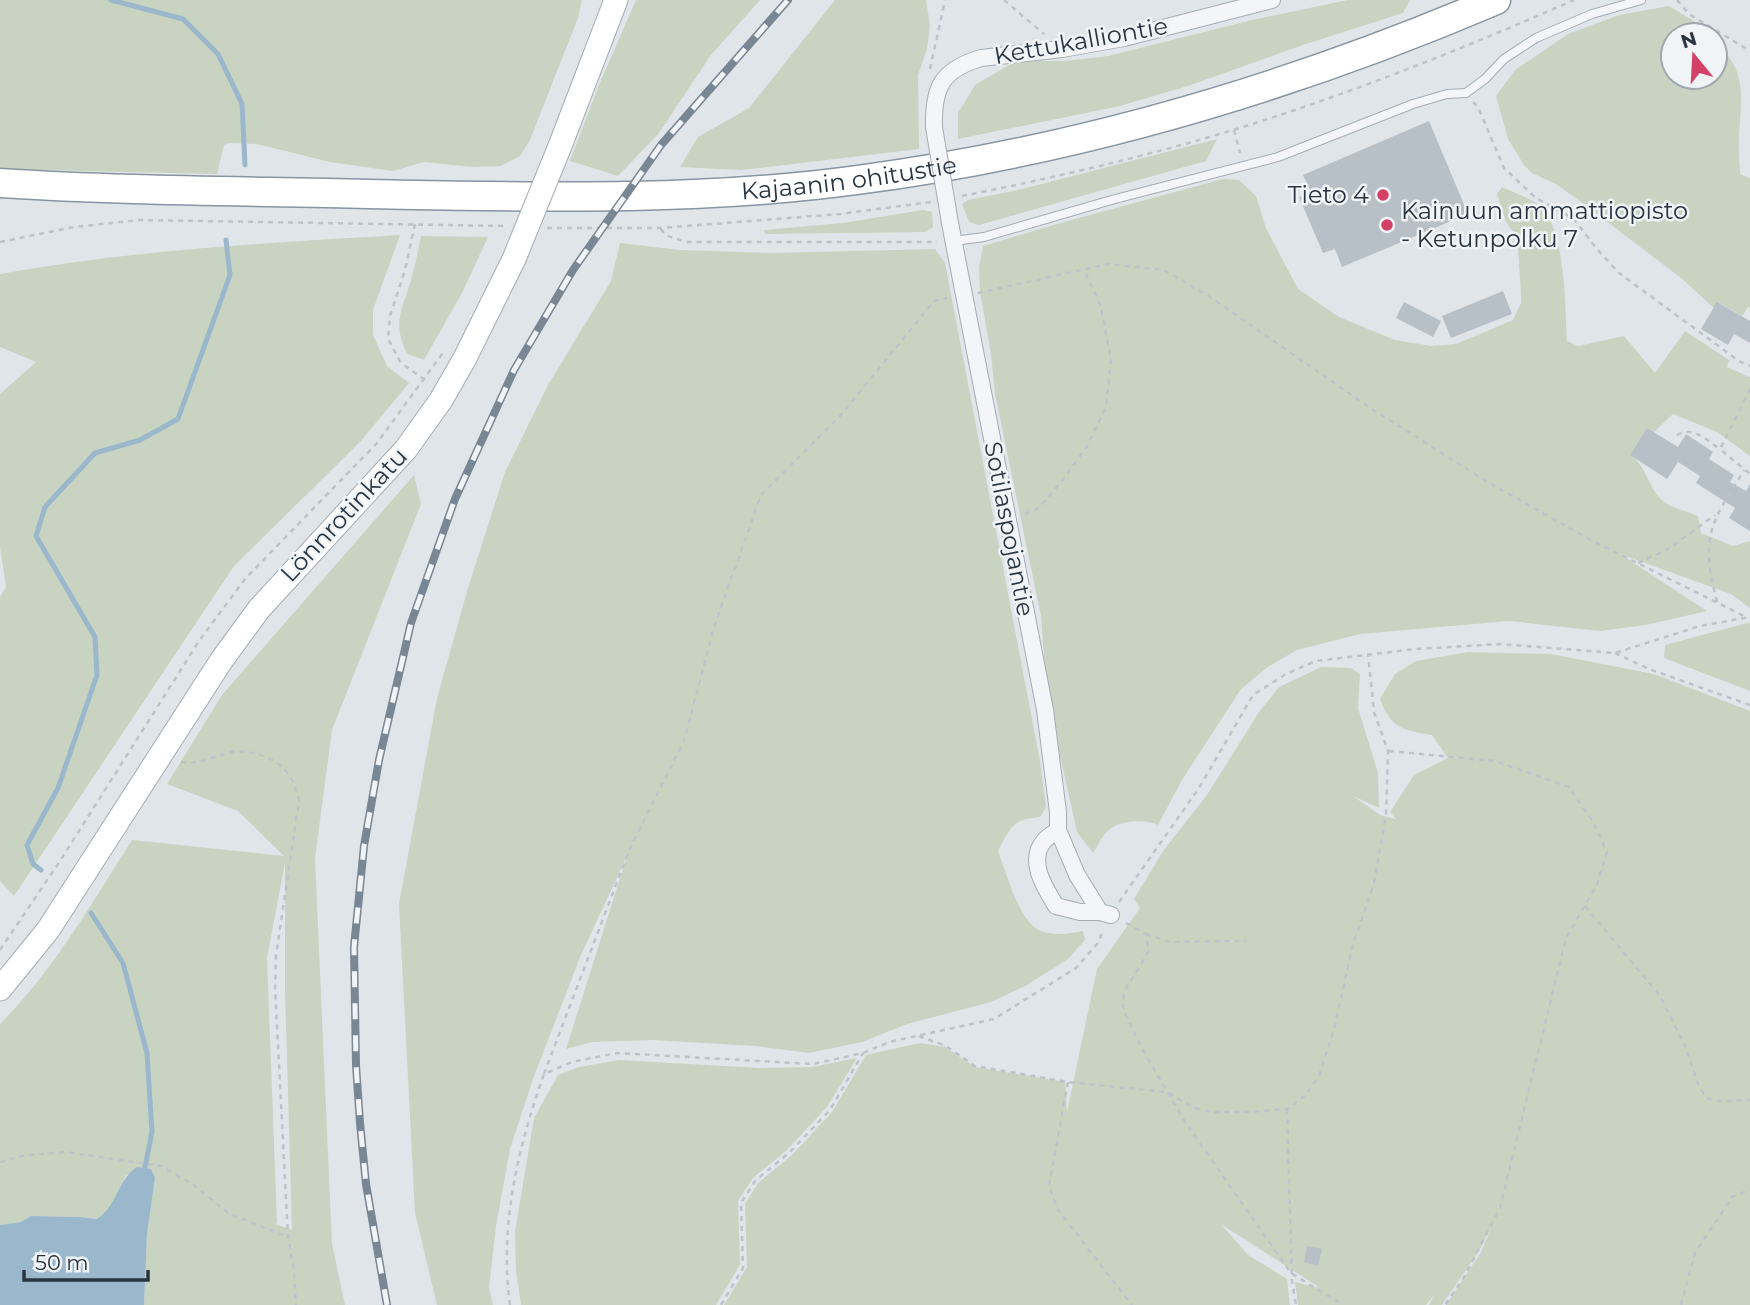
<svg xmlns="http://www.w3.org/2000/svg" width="1750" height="1305" viewBox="0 0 1750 1305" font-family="Montserrat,sans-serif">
  <rect width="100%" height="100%" fill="#e0e5ea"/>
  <path fill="#c8d4c1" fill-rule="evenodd" d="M0 0H582L578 18 530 140 520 156 501 166 472 167 424 162 393 171 330 162 257 144 229 143 224 145 217 174 0 169Z
    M636 0H760L711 55 659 133 618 176 570 161 599 85Z
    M835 0H926L930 25 927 49 918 75 919 149 742 170 680 167 698 137 749 108Z
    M1348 0H1410L1403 13 1303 45 1191 85 1120 106 958 139V113L975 85 1016 61H1065L1108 56 1252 20Z
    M1669 6 1695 22 1703 35H1673V77H1715V42C1750 73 1740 98 1739 141 1738 152 1740 163 1740 174L1750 178V308L1748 307 1742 316 1718 302 1714 308 1681 278 1585 205 1556 184 1532 173 1524 165 1508 139 1496 96 1515 70 1568 34 1619 15Z
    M1217 139 1206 161 979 225 969 222 962 204 968 200 1018 190Z
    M1223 179 1239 180 1256 196 1266 228 1298 289 1339 317 1395 340 1432 346 1456 344 1513 320 1521 303V293L1518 249 1515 234 1506 222 1497 194 1502 187C1514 193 1532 198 1541 207 1566 231 1565 308 1567 341L1578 346 1624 336 1655 373 1685 331 1729 360 1727 367 1750 377V456L1717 432 1673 414 1654 432 1647 428 1630 455C1647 466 1647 486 1662 500 1670 508 1687 511 1698 516L1701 533 1733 546 1750 541V608L1731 594 1620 554 1707 611 1646 625 1600 631 1509 621 1360 634 1297 650 1269 666 1241 689 1182 780 1158 825C1145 819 1120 820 1109 830 1102 835 1098 846 1093 853L1077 832 1055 733 1046 682 1041 616 995 394 991 354 980 292 979 267 983 246 1060 223Z
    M923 210 932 212 933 227 925 232 765 234 764 230 843 223Z
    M400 235 373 310V335L387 366 409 383 360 442 234 566 14 896 0 881V597L6 587 0 547V394L36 362 0 347V274C132 250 266 243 400 235Z
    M421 236 488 237 462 293 424 360 407 354C392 323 402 310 411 280 415 266 418 251 421 236Z
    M620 243 680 250 770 253 935 249 945 263 1040 761 1046 807 1040 817C1013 819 1010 828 998 851 1006 872 1017 913 1034 927 1047 937 1069 934 1083 931L1085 940 1068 959 1027 985 991 1002 907 1024 862 1042 809 1053 755 1046 653 1040 592 1042 566 1049 627 856 581 955 533 1079 510 1149 496 1226 489 1288 493 1305H437L415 1213 399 904 437 698 468 588 505 472 548 385 611 281Z
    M414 475 421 504 332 730 315 858 332 1244 345 1305H144L147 1234 155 1178 126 1175 110 1208 97 1219 79 1217 31 1216 21 1222 0 1225V1024C54 970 91 904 132 840L284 856 238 811 167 784 222 695ZM285 863V992L292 1230 275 1224 277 1223 267 958Z
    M1747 623H1750V691L1664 658 1665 645Z
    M1468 652 1551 654 1654 674 1750 711V1305H1446L1481 1252 1492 1226 1479 1251 1442 1305H1429L1434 1295 1426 1305H1298L1295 1282 1320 1288 1221 1224 1248 1255 1287 1279 1290 1305H724L747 1267 745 1204 758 1183 792 1155 832 1112 866 1055 920 1043 945 1047 975 1067 1065 1082 1067 1112 1097 969 1140 908 1134 899 1163 851 1207 795 1259 712 1279 687 1321 667 1351 668 1360 674 1358 708 1378 773 1379 808 1353 796 1380 815 1396 819 1390 812 1414 775 1448 758 1432 735C1403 730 1391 729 1380 699L1395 674 1416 661Z
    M857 1058 827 1107 787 1150 753 1178 738 1201 740 1265 716 1305H521L516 1271 515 1232 534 1118 558 1075 579 1067 619 1060 759 1068 812 1067Z"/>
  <path fill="#9ab7cb" d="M137 1167 151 1169 155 1178 147 1234 144 1305H0V1225L21 1222 31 1216 79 1217 97 1219C119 1204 116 1181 137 1167Z"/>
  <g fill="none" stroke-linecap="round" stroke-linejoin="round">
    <path stroke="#9ab7cb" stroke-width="5" d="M111 0 183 19 218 54 242 104 245 165
      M41 870 33 864 27 845 58 788 97 675 95 637 36 536 45 507 95 453 140 440 178 419 230 275 226 240
      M91 913 123 963 147 1053 152 1132 145 1167"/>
  </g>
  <path fill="#b7bfc7" d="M1429 121 1468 214 1342 267 1335 249 1323 253 1299 197 1311 192 1303 175Z
    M1503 291 1512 314 1451 338 1442 316Z
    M1404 302 1441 321 1433 337 1396 318Z
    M1717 302 1750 321V343L1734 334 1728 345 1701 329Z
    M1647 428 1678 447 1686 434 1713 452 1709 459 1734 475 1730 482 1746 491 1750 484V531L1729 518 1735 508 1696 483 1700 476 1678 462 1667 479 1630 455Z
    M1307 1246 1322 1249 1318 1266 1304 1262Z"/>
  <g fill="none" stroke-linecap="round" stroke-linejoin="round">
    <g stroke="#a5acb4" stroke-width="10">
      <path id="lane" d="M954 241 984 237 1115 199 1278 157 1413 104 1447 94 1466 93 1485 79 1504 59 1536 38 1592 14 1641 0"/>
    </g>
    <g stroke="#a5acb4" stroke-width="18">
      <path id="street" d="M934 127C933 88 941 70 981 58L1062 49 1124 38 1272 0
        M950 223 1045 710 1058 812V830L1077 875 1100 912 1111 915
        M1058 830C1054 833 1047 837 1044 841 1027 861 1045 888 1056 906L1080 912H1100"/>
    </g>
    <g stroke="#a5acb4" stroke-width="25">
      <path id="secondary" d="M560 146 616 0
        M0 989 48 930 221 661 259 609 406 449 441 400 465 358 514 259"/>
    </g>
    <g stroke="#8794a1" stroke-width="31">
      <g id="highway">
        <path id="s1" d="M0 183C122 191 245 191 368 194 531 197 695 202 857 180 1078 151 1292 87 1496 0"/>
      </g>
    </g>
    <path stroke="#bec3c9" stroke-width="2.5" stroke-dasharray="5 5" stroke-linecap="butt" d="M1004 0 1044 34
      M1677 0 1689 14 1750 51
      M930 69 945 0
      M1473 102 1478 107 1504 168 1536 198 1574 219 1596 248 1619 273 1739 361 1750 366
      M1234 130 1240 153
      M962 196C1057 177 1153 155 1246 126 1357 91 1467 47 1574 0
      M415 224 405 270 390 316 388 339 401 363 425 380
      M547 228H661L840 214 931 202
      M661 229 665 235 686 242H937
      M0 242 74 227 139 220 506 226
      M978 293 1108 264 1164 270 1207 295 1372 409 1486 481 1589 539 1746 617
      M1750 389 1720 449 1750 474
      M1677 435C1694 426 1705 439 1720 449
      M1025 514 1039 508 1062 481 1087 446 1106 407 1111 359 1100 304 1084 270
      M1638 563 1668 549 1715 515
      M1717 602C1700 536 1710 525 1744 470
      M1615 653 1649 669 1750 705
      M1389 751 1495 761 1569 787 1592 820 1607 852 1597 885 1566 938 1500 1208 1463 1279 1445 1305
      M181 762C201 765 216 755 236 751 241 751 247 752 252 753 280 758 294 775 299 801L276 955 275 987 288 1237 294 1271 296 1305
      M1119 902 1199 788 1253 695 1286 674 1316 661 1415 649 1500 644 1615 653 1700 626 1750 617
      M1585 906 1660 996 1686 1048 1699 1087 1707 1098 1717 1101 1750 1100
      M1126 923 1146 934 1149 951 1124 992 1123 1009 1141 1047 1185 1122 1291 1273 1343 1305
      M1146 934 1170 942 1246 941
      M0 950 60 861 199 641 245 579 377 443 445 350
      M919 1036 946 1046 975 1066 1068 1082 1167 1092 1192 1107 1212 1112H1246L1287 1109 1306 1095 1319 1076 1335 1026 1352 948 1374 883 1386 816 1388 751 1374 712 1368 654
      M544 1074 630 848 684 741 715 624 761 495 841 415 934 301 947 298
      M1068 1082 1049 1186 1058 1210 1132 1305
      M1287 1109 1292 1281 1296 1305
      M0 1162 26 1155 66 1152 161 1166 194 1185 228 1213 288 1237
      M510 1305C499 1227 518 1147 544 1074L572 1062 617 1053 813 1064 863 1053 889 1042 994 1019 1076 968 1097 944 1104 929
      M721 1305 743 1268 741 1203 755 1181 790 1152 830 1110 863 1053
      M1681 1305 1695 1253 1732 1197 1750 1190"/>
    <use href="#lane" stroke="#f3f5f8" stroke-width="8"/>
    <use href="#street" stroke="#f3f5f8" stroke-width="16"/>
    <use href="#secondary" stroke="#fff" stroke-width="23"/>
    <use href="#highway" stroke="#fff" stroke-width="28"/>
    <g stroke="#798694" stroke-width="8">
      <path id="rail" d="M387 1305 366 1184 360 1123 356 1065 354 947 364 846 379 760 411 623 455 499 514 370 573 270 661 145 788 0"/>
    </g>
    <use href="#rail" stroke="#f0f4f7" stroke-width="5" stroke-dasharray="16" stroke-linecap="butt"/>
    <g stroke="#a5acb4" stroke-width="18" stroke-linecap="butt">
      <path id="street-bridge" d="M934 127 950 223"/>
    </g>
    <g stroke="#a5acb4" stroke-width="25" stroke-linecap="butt">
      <path id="secondary-bridge" d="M514 259 560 146"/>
    </g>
    <use href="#street-bridge" stroke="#f3f5f8" stroke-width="16"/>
    <use href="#secondary-bridge" stroke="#fff" stroke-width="23"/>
  </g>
  <g fill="#d34166" stroke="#f0f4f7" stroke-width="2.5">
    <circle cx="1383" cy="195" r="7"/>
    <circle cx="1387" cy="225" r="7"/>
  </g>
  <g text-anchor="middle" stroke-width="5" stroke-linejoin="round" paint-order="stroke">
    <g font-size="24" fill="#283442" stroke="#f0f4f7">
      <text transform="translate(1081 41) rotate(-10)" y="8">Kettukalliontie</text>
      <text dy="8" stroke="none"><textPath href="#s1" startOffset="850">Kajaanin ohitustie</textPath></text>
      <text transform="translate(344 515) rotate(-47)" y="8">Lönnrotinkatu</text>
      <text transform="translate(1009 529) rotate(79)" y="8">Sotilaspojantie</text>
    </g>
    <g font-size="24" fill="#283442" stroke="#f0f4f7" text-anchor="end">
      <text x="1369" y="203">Tieto 4</text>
      <text x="1401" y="219" text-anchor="start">Kainuun ammattiopisto<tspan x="1401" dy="28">- Ketunpolku 7</tspan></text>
    </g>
  </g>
  <g transform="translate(1694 56) rotate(342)"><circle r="33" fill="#f0f4f7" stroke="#a0a7af" stroke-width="2"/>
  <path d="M0-5L12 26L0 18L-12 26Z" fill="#d34166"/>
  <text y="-10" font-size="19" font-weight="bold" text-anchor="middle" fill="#283442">N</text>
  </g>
  <path d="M24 1270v10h124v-10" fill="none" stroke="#283442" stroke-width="3.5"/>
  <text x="35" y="1270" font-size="21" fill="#283442" stroke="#f0f4f7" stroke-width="5" paint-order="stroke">50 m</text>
</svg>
